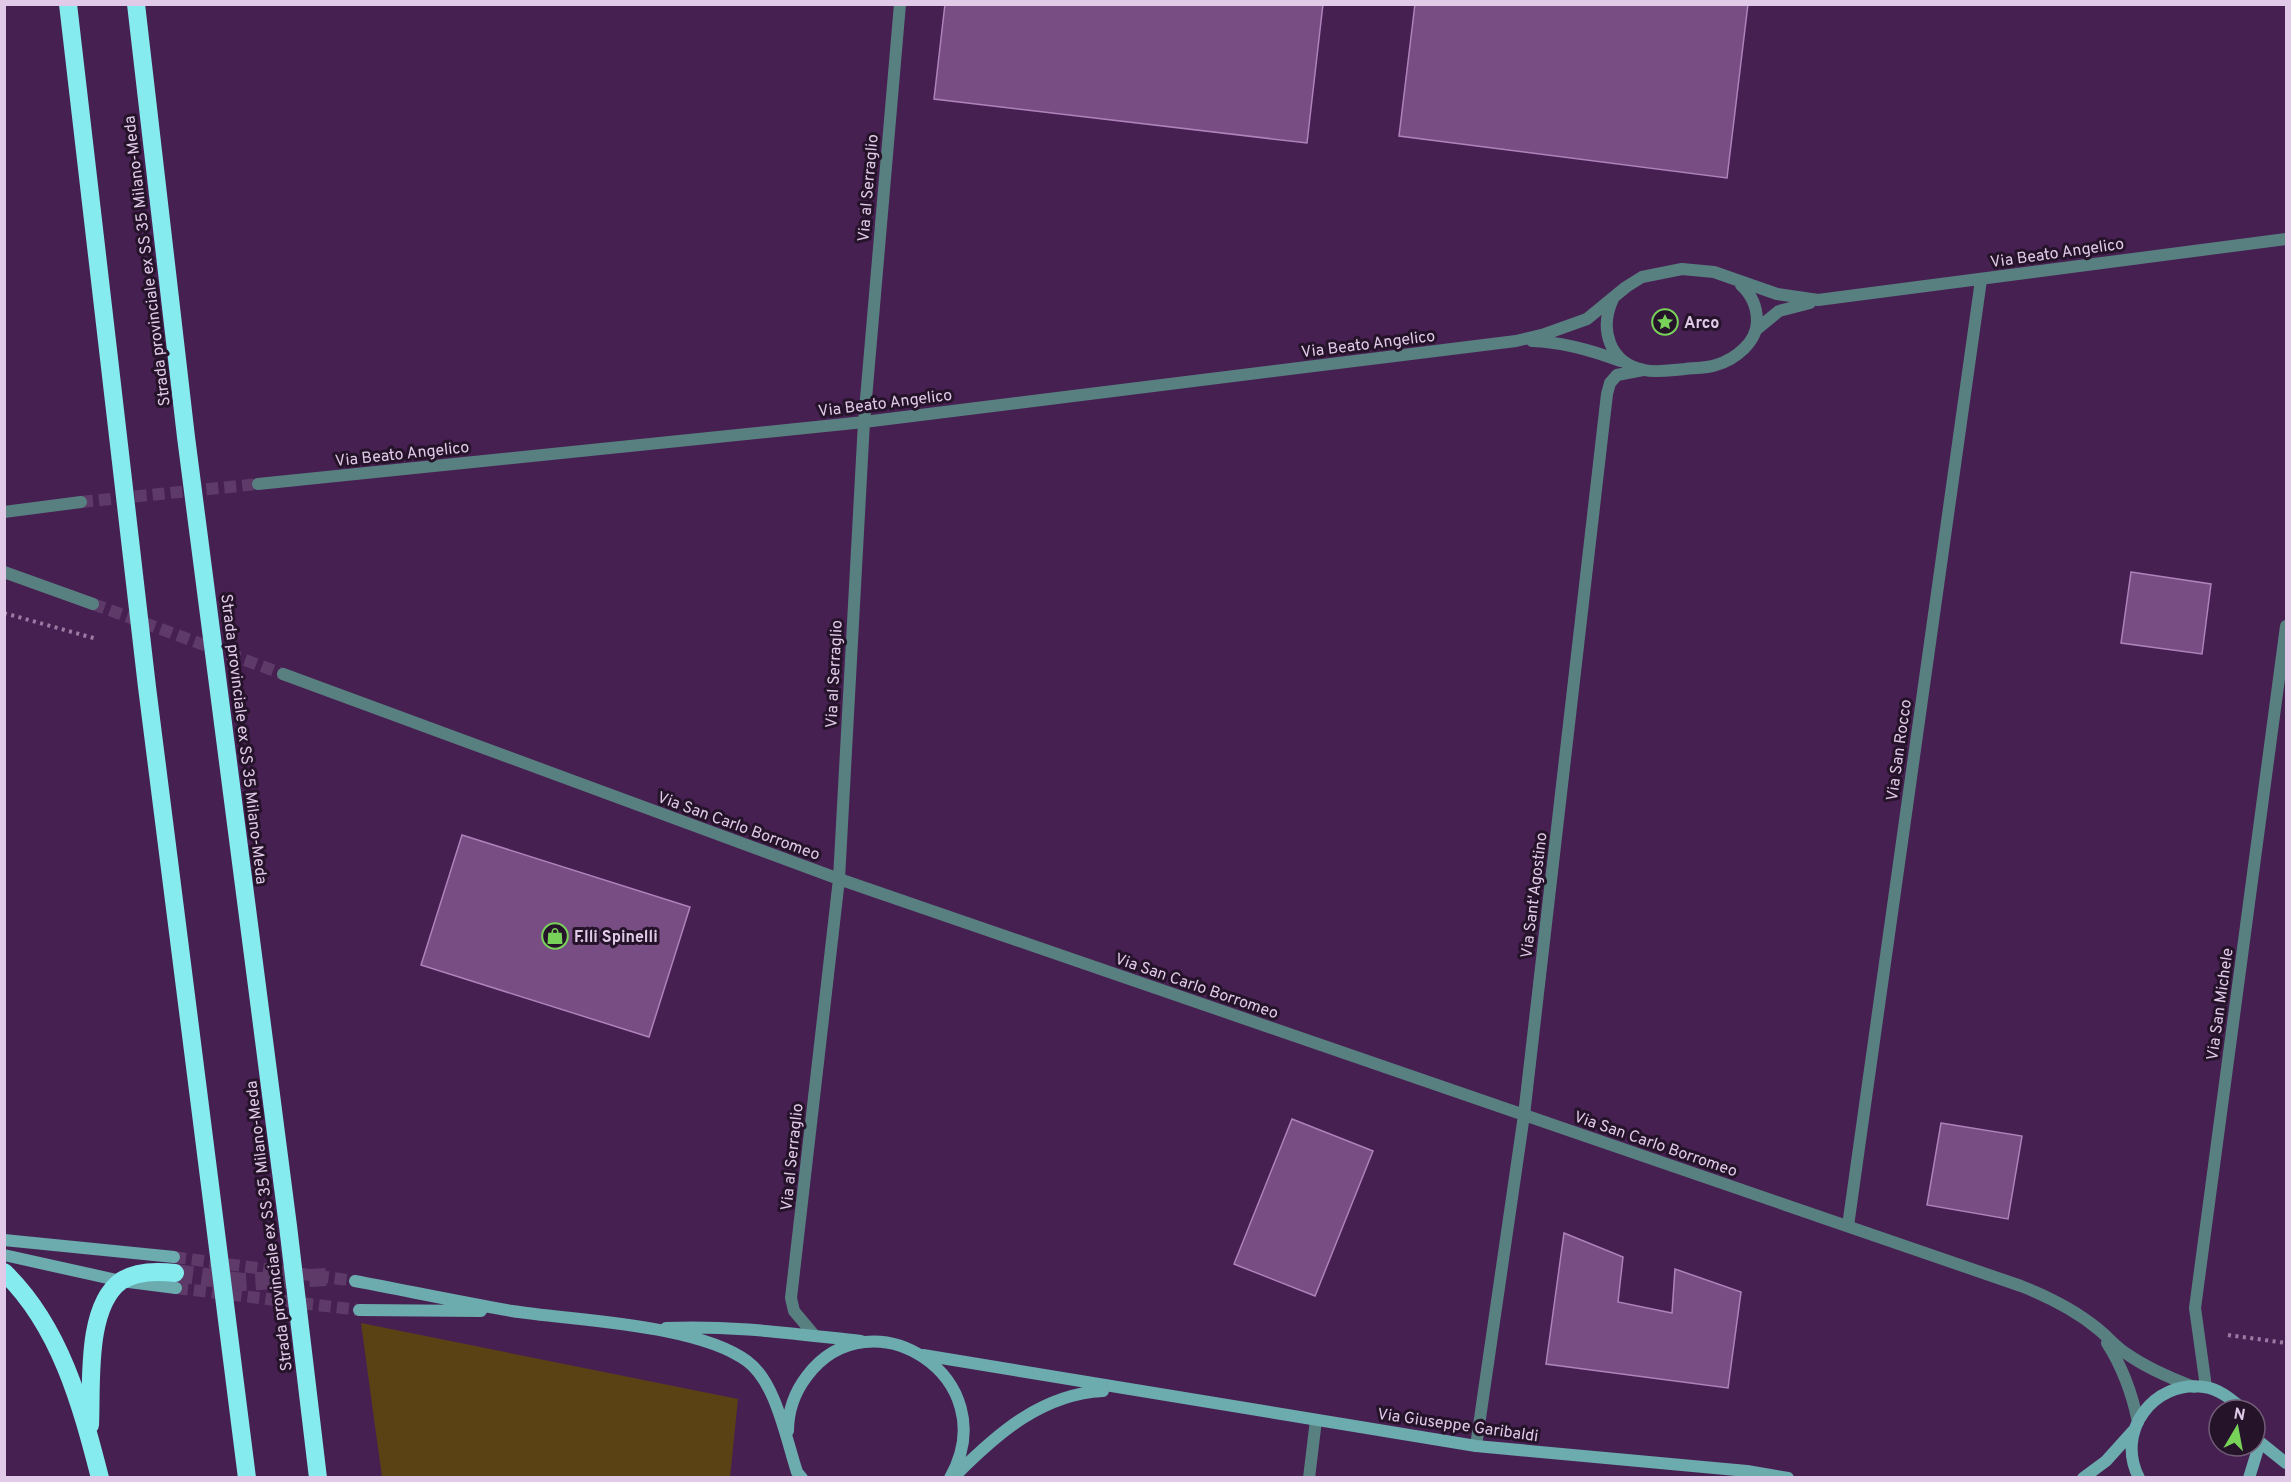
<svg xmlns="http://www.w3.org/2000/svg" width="2291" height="1482" viewBox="0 0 2291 1482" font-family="Overpass,sans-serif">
  <rect width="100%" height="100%" fill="#472052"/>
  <path fill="#5b4215" d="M361 1323 738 1399 730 1477H382Z"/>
  <path fill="#774d83" stroke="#ae82bb" stroke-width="1.5" d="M945 4H1323L1307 143 934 99Z
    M1415 4H1748L1727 178 1399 136Z
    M2131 572 2211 584 2202 654 2121 643Z
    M462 835 690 907 649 1037 421 965Z
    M1292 1119 1373 1151 1315 1296 1234 1264Z
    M1941 1123 2022 1136 2008 1219 1927 1205Z
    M1564 1233 1623 1257 1618 1302 1672 1313 1675 1269 1741 1292 1728 1388 1546 1364Z"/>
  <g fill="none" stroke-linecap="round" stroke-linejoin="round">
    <path stroke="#5e3a68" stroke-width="12" stroke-dasharray="12 6" stroke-linecap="butt" d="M81 502 258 484
      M93 604 283 674"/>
    <path stroke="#5e3a68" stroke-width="12" stroke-dasharray="12 6" stroke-linecap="butt" d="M174 1257 355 1281
      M176 1288 359 1310"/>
    <path stroke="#5e3a68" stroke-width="18" stroke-dasharray="18 9" stroke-linecap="butt" d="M175 1273 243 1282 326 1277"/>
    <path stroke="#9a7ca3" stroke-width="4" stroke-dasharray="3 4.5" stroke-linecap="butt" d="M4 613 97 639
      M2228 1335 2286 1343"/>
    <path stroke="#598081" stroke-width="12" d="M1613 299C1599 329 1609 363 1644 370 1657 373 1671 370 1685 369 1695 368 1707 368 1716 365 1736 359 1757 342 1757 321 1757 306 1752 295 1741 285
      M1757 329 1779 311 1810 303
      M1532 341C1562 342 1591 350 1620 361
      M258 484 864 422 1516 341 1545 334 1587 319 1626 287 1642 277 1682 269 1714 272 1777 294 1818 300 2286 239
      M4 512 81 502
      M4 572 93 604
      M283 674 839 879 2021 1286C2049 1297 2075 1310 2098 1329 2108 1337 2116 1347 2127 1354 2147 1368 2170 1378 2194 1387
      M1848 1226 1981 280
      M815 1336 794 1311 791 1298 839 879 864 422 900 4
      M2107 1343C2123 1368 2132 1393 2138 1422
      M2206 1387 2195 1308 2286 626
      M1476 1446 1524 1115 1607 394 1610 383 1617 375 1643 370
      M1309 1478 1316 1420"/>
    <path stroke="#6cabae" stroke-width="12" d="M4 1240 174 1257
      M4 1255 121 1281 176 1288
      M355 1281C408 1291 460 1302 512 1311 576 1321 697 1324 747 1361 776 1382 786 1439 797 1472L802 1478
      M359 1310 481 1311
      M666 1328C732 1325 795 1334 861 1341
      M923 1355 1476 1446 1747 1471 1788 1478
      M788 1431C788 1410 794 1393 807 1376 871 1291 1007 1378 950 1478
      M2256 1439 2286 1463
      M958 1473C999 1432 1043 1394 1103 1391
      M2083 1478 2106 1461 2133 1431
      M2139 1478C2115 1432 2153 1380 2204 1387 2220 1389 2232 1400 2244 1410
      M2249 1478 2257 1452 2255 1436"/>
    <path stroke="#85ebef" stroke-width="18" d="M68 4 147 687 247 1478
      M136 4 186 437 288 1226 318 1478
      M4 1272C60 1326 81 1404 100 1478
      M90 1425C92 1386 85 1307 121 1281 136 1271 158 1271 175 1273"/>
  </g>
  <defs>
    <g id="sight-ring" transform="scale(1.35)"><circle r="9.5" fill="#241329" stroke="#78d259" stroke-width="1.5"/><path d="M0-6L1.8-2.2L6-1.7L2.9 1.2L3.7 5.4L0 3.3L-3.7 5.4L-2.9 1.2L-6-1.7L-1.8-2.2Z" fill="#78d259"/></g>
    <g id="shop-ring" transform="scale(1.35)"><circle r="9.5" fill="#241329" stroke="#78d259" stroke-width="1.5"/><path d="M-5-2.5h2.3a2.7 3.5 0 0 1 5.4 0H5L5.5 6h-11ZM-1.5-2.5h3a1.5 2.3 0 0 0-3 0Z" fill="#78d259"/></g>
  </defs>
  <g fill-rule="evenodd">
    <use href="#sight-ring" x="1665" y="322"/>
    <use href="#shop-ring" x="555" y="936"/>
  </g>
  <g text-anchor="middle" stroke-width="6" stroke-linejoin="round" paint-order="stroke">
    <g font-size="16" fill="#e1cae8" stroke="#241329">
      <text transform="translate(867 188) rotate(-85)" y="6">Via al Serraglio</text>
      <text transform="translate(2057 252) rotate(-8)" y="6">Via Beato Angelico</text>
      <text transform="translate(146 261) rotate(-97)" y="6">Strada provinciale ex SS 35 Milano-Meda</text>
      <text transform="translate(1368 343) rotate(-7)" y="6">Via Beato Angelico</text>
      <text transform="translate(885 402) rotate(-7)" y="6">Via Beato Angelico</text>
      <text transform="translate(402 453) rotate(-6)" y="6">Via Beato Angelico</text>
      <text transform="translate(833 674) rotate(-87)" y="6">Via al Serraglio</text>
      <text transform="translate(245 739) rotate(83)" y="6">Strada provinciale ex SS 35 Milano-Meda</text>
      <text transform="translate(1898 750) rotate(-82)" y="6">Via San Rocco</text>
      <text transform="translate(739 825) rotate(20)" y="6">Via San Carlo Borromeo</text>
      <text transform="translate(1533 895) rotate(-83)" y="6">Via Sant'Agostino</text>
      <text transform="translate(1197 985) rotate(19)" y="6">Via San Carlo Borromeo</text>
      <text transform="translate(2219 1004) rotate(-82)" y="6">Via San Michele</text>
      <text transform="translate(1656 1143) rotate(19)" y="6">Via San Carlo Borromeo</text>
      <text transform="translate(791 1157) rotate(-84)" y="6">Via al Serraglio</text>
      <text transform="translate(268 1226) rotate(-97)" y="6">Strada provinciale ex SS 35 Milano-Meda</text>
      <text transform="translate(1458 1424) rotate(8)" y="6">Via Giuseppe Garibaldi</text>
    </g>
    <g font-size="16" font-weight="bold" fill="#e1cae8" stroke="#241329" text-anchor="start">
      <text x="1684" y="328">Arco</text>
      <text x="574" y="942">F.lli Spinelli</text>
    </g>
  </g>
  <rect width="2291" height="1482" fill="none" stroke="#e1cae8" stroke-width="12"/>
  <g transform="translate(2237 1428) rotate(10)"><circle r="28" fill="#241329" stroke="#705c75" stroke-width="1.5"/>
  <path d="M0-4.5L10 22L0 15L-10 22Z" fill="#78d259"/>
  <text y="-9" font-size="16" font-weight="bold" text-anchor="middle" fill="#e1cae8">N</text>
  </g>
</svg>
